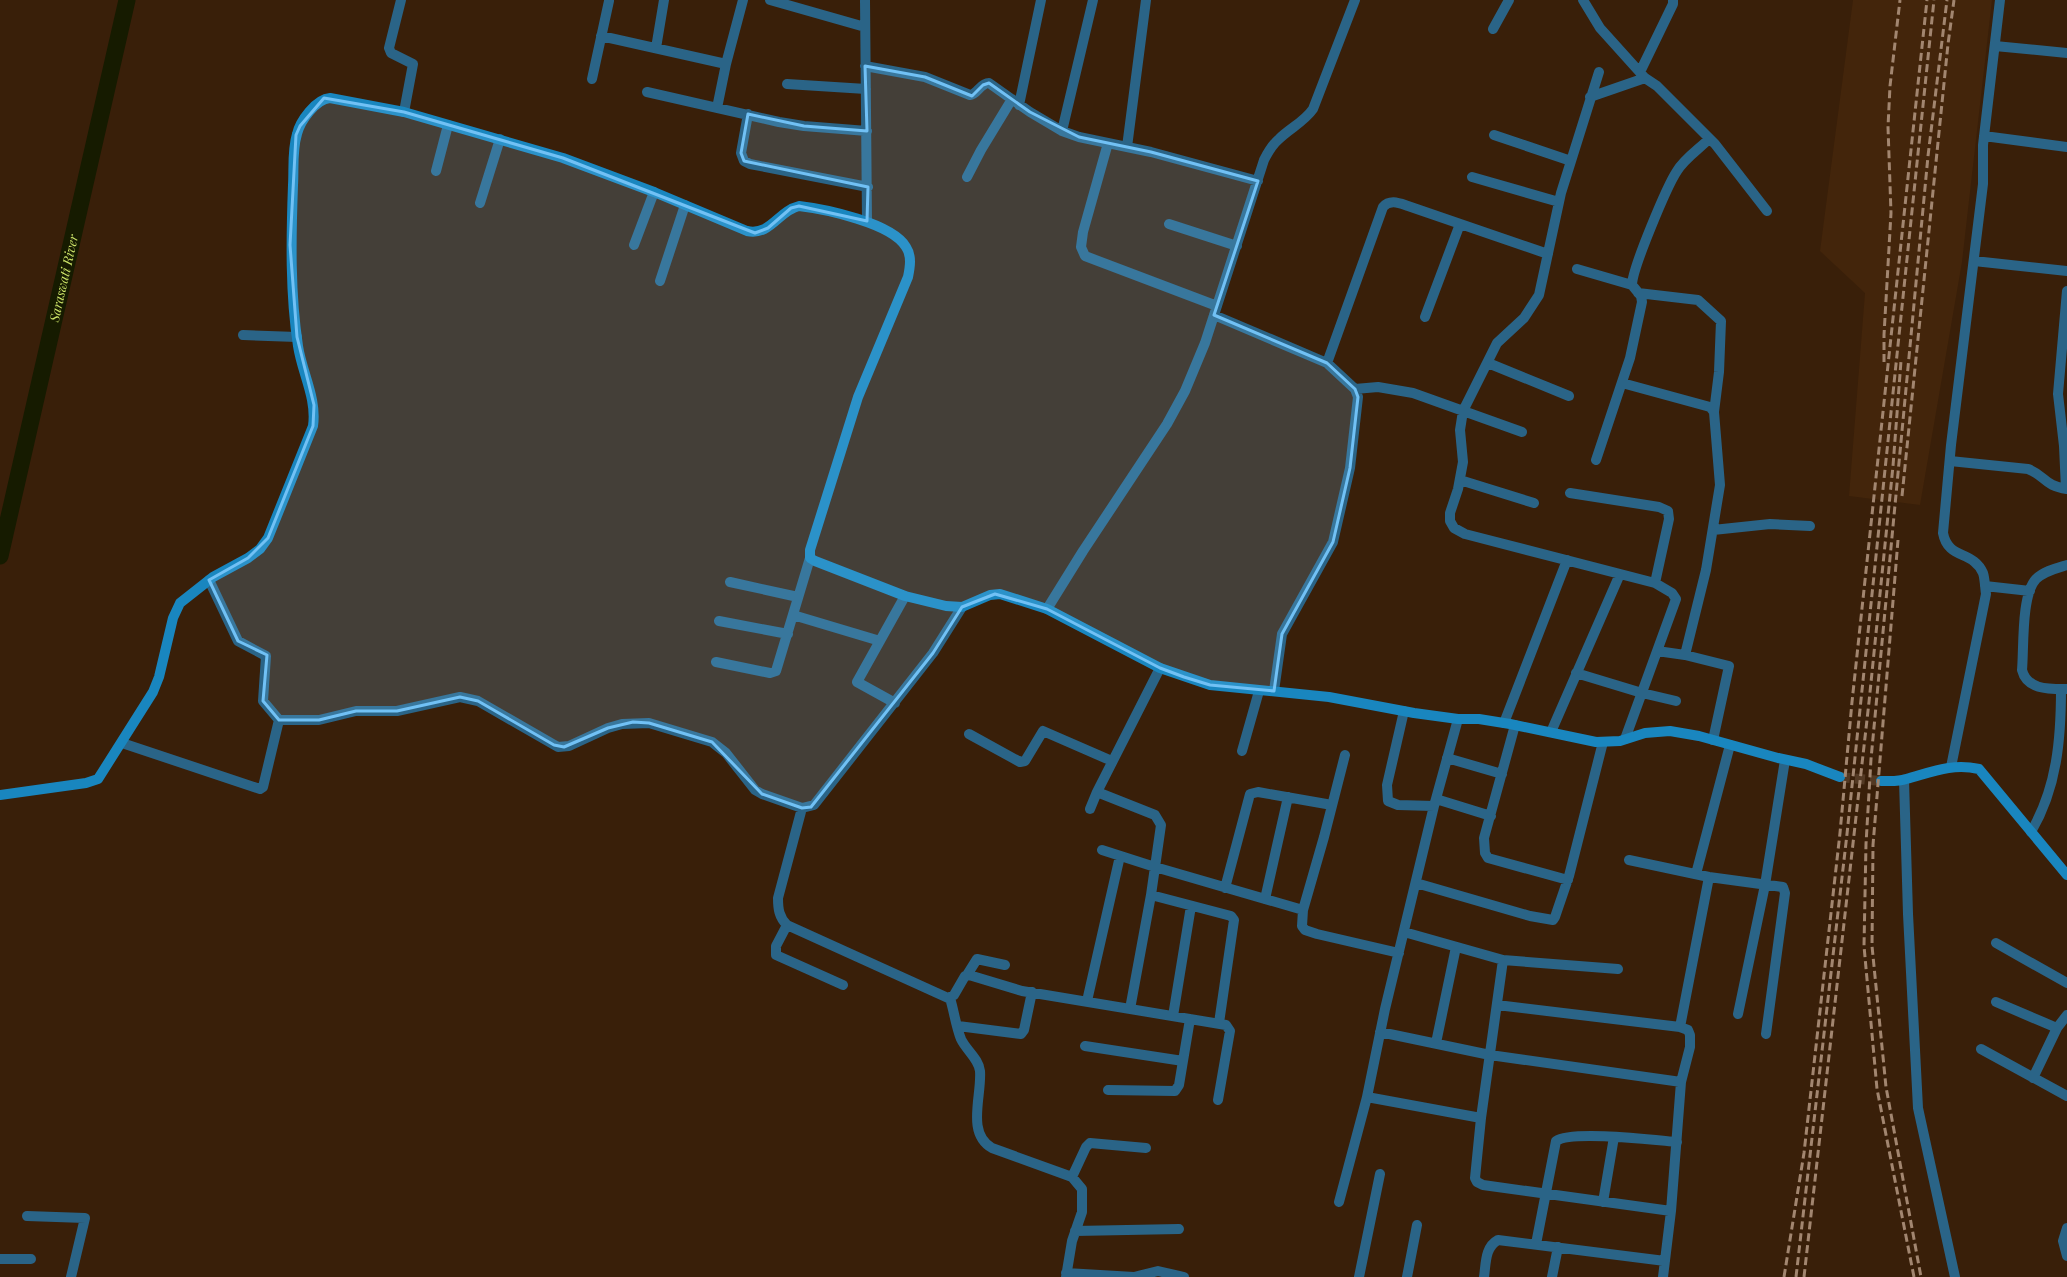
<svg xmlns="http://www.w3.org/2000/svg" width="2067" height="1277" viewBox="0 0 2067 1277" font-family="'Playfair Display',serif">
  <rect width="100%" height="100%" fill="#391f09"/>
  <path fill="#43250b" d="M1853 0H1992L1962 262 1920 505 1849 496 1865 293 1820 251Z"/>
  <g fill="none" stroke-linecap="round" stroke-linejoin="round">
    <path stroke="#161b00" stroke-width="17" id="s1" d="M0 556 127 0"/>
    <path stroke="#533923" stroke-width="10" stroke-dasharray="10 5" stroke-linecap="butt" d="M1840 777 1881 781"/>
    <path stroke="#2a6487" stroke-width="10" d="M401 0 389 48 391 53 413 64 404 112
      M770 0 865 27
      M865 0 867 221
      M1583 0 1600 28 1645 78 1657 86 1715 144 1767 211
      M1493 29 1509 0
      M601 36 726 64
      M1995 46 2067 53
      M656 48 664 0
      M865 66 925 77 970 95C978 94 980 83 989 83L1030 112 1062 131 1079 137 1151 152 1258 181
      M1599 72 1561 193 1539 295 1524 318 1497 343 1463 411 1460 430 1463 462 1458 489 1450 513V521L1454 528 1465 534 1655 583 1672 593 1676 599 1625 739
      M1640 72 1673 4V0
      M592 79 609 1
      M787 84 866 89
      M647 92 779 122 804 126 867 131
      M1590 97 1645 78
      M1019 105 1041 0
      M717 108 726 64 743 0
      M748 114 741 153 744 161 750 164 868 187
      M1062 131 1093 0
      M1494 135 1571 161
      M1984 136 2067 147
      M1108 143 1083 232 1081 247 1085 256 1217 306
      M1127 147 1146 0
      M436 171 448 125
      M967 177 981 150 1012 99
      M1472 177 1559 202
      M480 203 500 139
      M1169 224 1237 246
      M634 245 654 192
      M1974 261 2067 271
      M1577 269 1632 285
      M660 281 685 205
      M1638 293 1698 300 1721 321 1719 372 1714 412
      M1214 315 1327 363 1355 389 1358 397 1350 468 1333 542 1282 634 1274 691
      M1425 317 1460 224
      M243 335 297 337
      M1327 363 1383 207C1390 199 1399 203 1408 206L1548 254
      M1488 363 1569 396
      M1622 383 1710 407 1714 412 1720 485 1706 570 1685 655
      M1355 389 1378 387 1413 393 1522 432
      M1596 460 1630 358 1642 302 1641 296 1632 285C1632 269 1667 186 1677 171 1684 159 1699 149 1709 139
      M1950 461 2028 469C2046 476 2044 486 2067 489
      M1460 480 1534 503
      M2066 489 2064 446 2058 394 2067 291
      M1570 493 1659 507 1668 511 1669 519 1655 583
      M1713 530 1770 524 1810 526
      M2067 565C2057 568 2044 571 2036 579 2021 595 2024 649 2022 670 2027 690 2049 689 2067 689
      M209 580 238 641 266 656 263 701 279 720
      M730 582 798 597
      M1985 586 2030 591
      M1047 609 1083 551 1167 424 1185 391 1205 343 1264 160C1268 152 1272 145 1279 139 1290 128 1304 122 1313 109L1355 0
      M793 615 880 641
      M719 621 788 634
      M1657 651 1685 655 1729 666 1713 740
      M716 662 770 673 776 671 810 558
      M1576 673 1642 693 1676 701
      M895 703 857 682 905 596
      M1404 711 1387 785 1388 801 1398 805 1434 806
      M1504 723 1567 560
      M1515 725 1484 838 1485 853 1488 858 1568 880
      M1551 732 1620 574
      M969 734 1020 762 1025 761 1043 731 1112 761
      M122 743 260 789 263 787 279 720H319L356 711H397L460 697 478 701 558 747 569 746 608 728 622 724 649 723 712 742 726 753 755 790 762 794 802 808 814 805 933 653 962 607
      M1242 751 1259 691
      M1345 755 1324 837 1303 910 1302 926 1305 930 1317 934 1399 953
      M1447 758 1502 774
      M1951 767 1986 594C1985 588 1985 579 1983 573 1973 550 1948 560 1943 533L1951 445 1983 184V145L2000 0
      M1904 780 1908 914 1918 1108 1955 1277
      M1097 792 1155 815 1161 825 1151 895 1130 1009
      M1436 799 1491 816
      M802 808 778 898C778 909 779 917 787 925L948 998 954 995 965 976 969 975 1022 991 1226 1025 1230 1031 1218 1100
      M1090 809 1097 792 1160 668
      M2031 832C2057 788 2061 739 2061 689
      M1102 850 1155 867 1303 910
      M1629 860 1709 877 1783 887 1785 893 1766 1034
      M1696 874 1730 745
      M1416 883 1530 916 1553 920 1555 917 1569 876 1603 742
      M1225 888 1250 794 1258 792 1332 805
      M1151 895 1231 916 1234 920 1219 1023
      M1265 899 1288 797
      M787 925 776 946V955L843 985
      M1404 932 1503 960 1618 969
      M1996 943 2067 983
      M1503 960 1481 1118 1475 1178 1477 1182 1483 1185 1671 1211
      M967 975 977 959 1005 965
      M950 998C954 1011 956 1027 961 1039 966 1050 979 1059 980 1071 982 1096 966 1133 992 1148L1072 1177 1082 1189V1212L1072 1241 1066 1277
      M1087 1001 1120 856
      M1996 1002 2057 1028
      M1497 1005 1680 1027 1688 1030 1690 1035V1047L1681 1082 1671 1211 1663 1277
      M1738 1014 1765 885 1785 760
      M1173 1016 1191 906
      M958 1026 1021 1034 1024 1030 1032 992
      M1680 1027 1709 877
      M1380 1032 1490 1055 1681 1082
      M1436 1043 1456 947
      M1085 1046 1183 1061
      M1981 1049 2067 1096
      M2033 1078 2057 1028 2067 1015
      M1108 1090 1175 1091 1179 1085 1190 1019
      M1367 1097 1481 1118
      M1072 1177 1086 1147 1090 1143 1146 1148
      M1339 1202 1367 1097 1385 1009 1434 806 1458 719
      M1603 1202 1614 1137
      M27 1216 85 1218 71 1277
      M2067 1228 2063 1241 2067 1256
      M1075 1231 1179 1229
      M1536 1244 1556 1141C1572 1130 1654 1140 1677 1142
      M0 1259H31
      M1066 1273 1134 1277 1158 1271 1184 1277
      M1359 1277 1380 1174
      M1407 1277 1417 1225
      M1484 1277C1486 1263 1485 1247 1498 1240L1665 1261
      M1552 1277 1558 1247"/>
    <path stroke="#1986bf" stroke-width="10" d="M1881 781C1889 781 1898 782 1906 779 1932 772 1952 763 1979 769L2067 875
      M0 795 86 783 98 779 153 692 159 677 173 618 180 603 213 577 248 558 260 549 268 538 313 426C317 398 302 373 298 346 290 293 291 239 293 185 294 169 292 150 297 134 300 121 316 99 330 98L404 112 563 158 654 192 747 231C771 236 778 211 799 206 825 209 892 223 906 247 912 256 910 267 908 277L858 397 810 550V558L815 561 905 596 946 606 962 607 990 595 1000 594 1047 609 1160 668 1210 685 1329 697 1414 713 1458 719H1479L1510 724 1596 742 1620 741 1645 733 1670 731 1699 736 1778 758 1806 764 1840 777"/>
    <path stroke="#a28670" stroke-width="3" stroke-dasharray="8 4" stroke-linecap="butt" d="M1884 362V335L1891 213 1888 127 1890 86 1900 0
      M1902 496 1948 44 1954 0
      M1898 540 1873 845 1872 946 1886 1087 1921 1277
      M1784 1277 1804 1153 1840 833 1852 702 1927 0
      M1796 1277 1847 834 1934 0
      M1804 1277 1869 702 1893 466 1901 361
      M1914 1277 1877 1089 1864 946 1866 844 1871 759 1928 156 1947 0"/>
  </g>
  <path fill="#71c1f5" fill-opacity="0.2" stroke="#71c1f5" stroke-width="3" stroke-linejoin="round" d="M865 66 925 77 972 96 983 85 989 83 1030 112 1079 137 1151 152 1258 181 1214 315 1327 363 1355 389 1358 397 1350 468 1333 542 1282 634 1274 691 1210 685 1184 677 1160 668 1047 609 995 594 962 607 933 653 811 807 802 808 762 794 712 742 649 723 633 722 608 728 564 747 554 745 478 701 460 697 397 711H356L319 720H279L263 701 267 655 238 641 209 580 248 558 268 538 313 426 314 405 297 337 290 245 296 135 300 126 324 98 404 112 563 158 755 233 768 228 791 208 799 206 867 221 868 187 744 161 741 153 748 114 804 126 867 131Z"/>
  <g text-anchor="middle" stroke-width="3.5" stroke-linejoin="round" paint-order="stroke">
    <g font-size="13" font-style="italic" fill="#cee568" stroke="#391f09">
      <text dy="5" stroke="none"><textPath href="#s1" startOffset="285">Saraswati River</textPath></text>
    </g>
  </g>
</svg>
